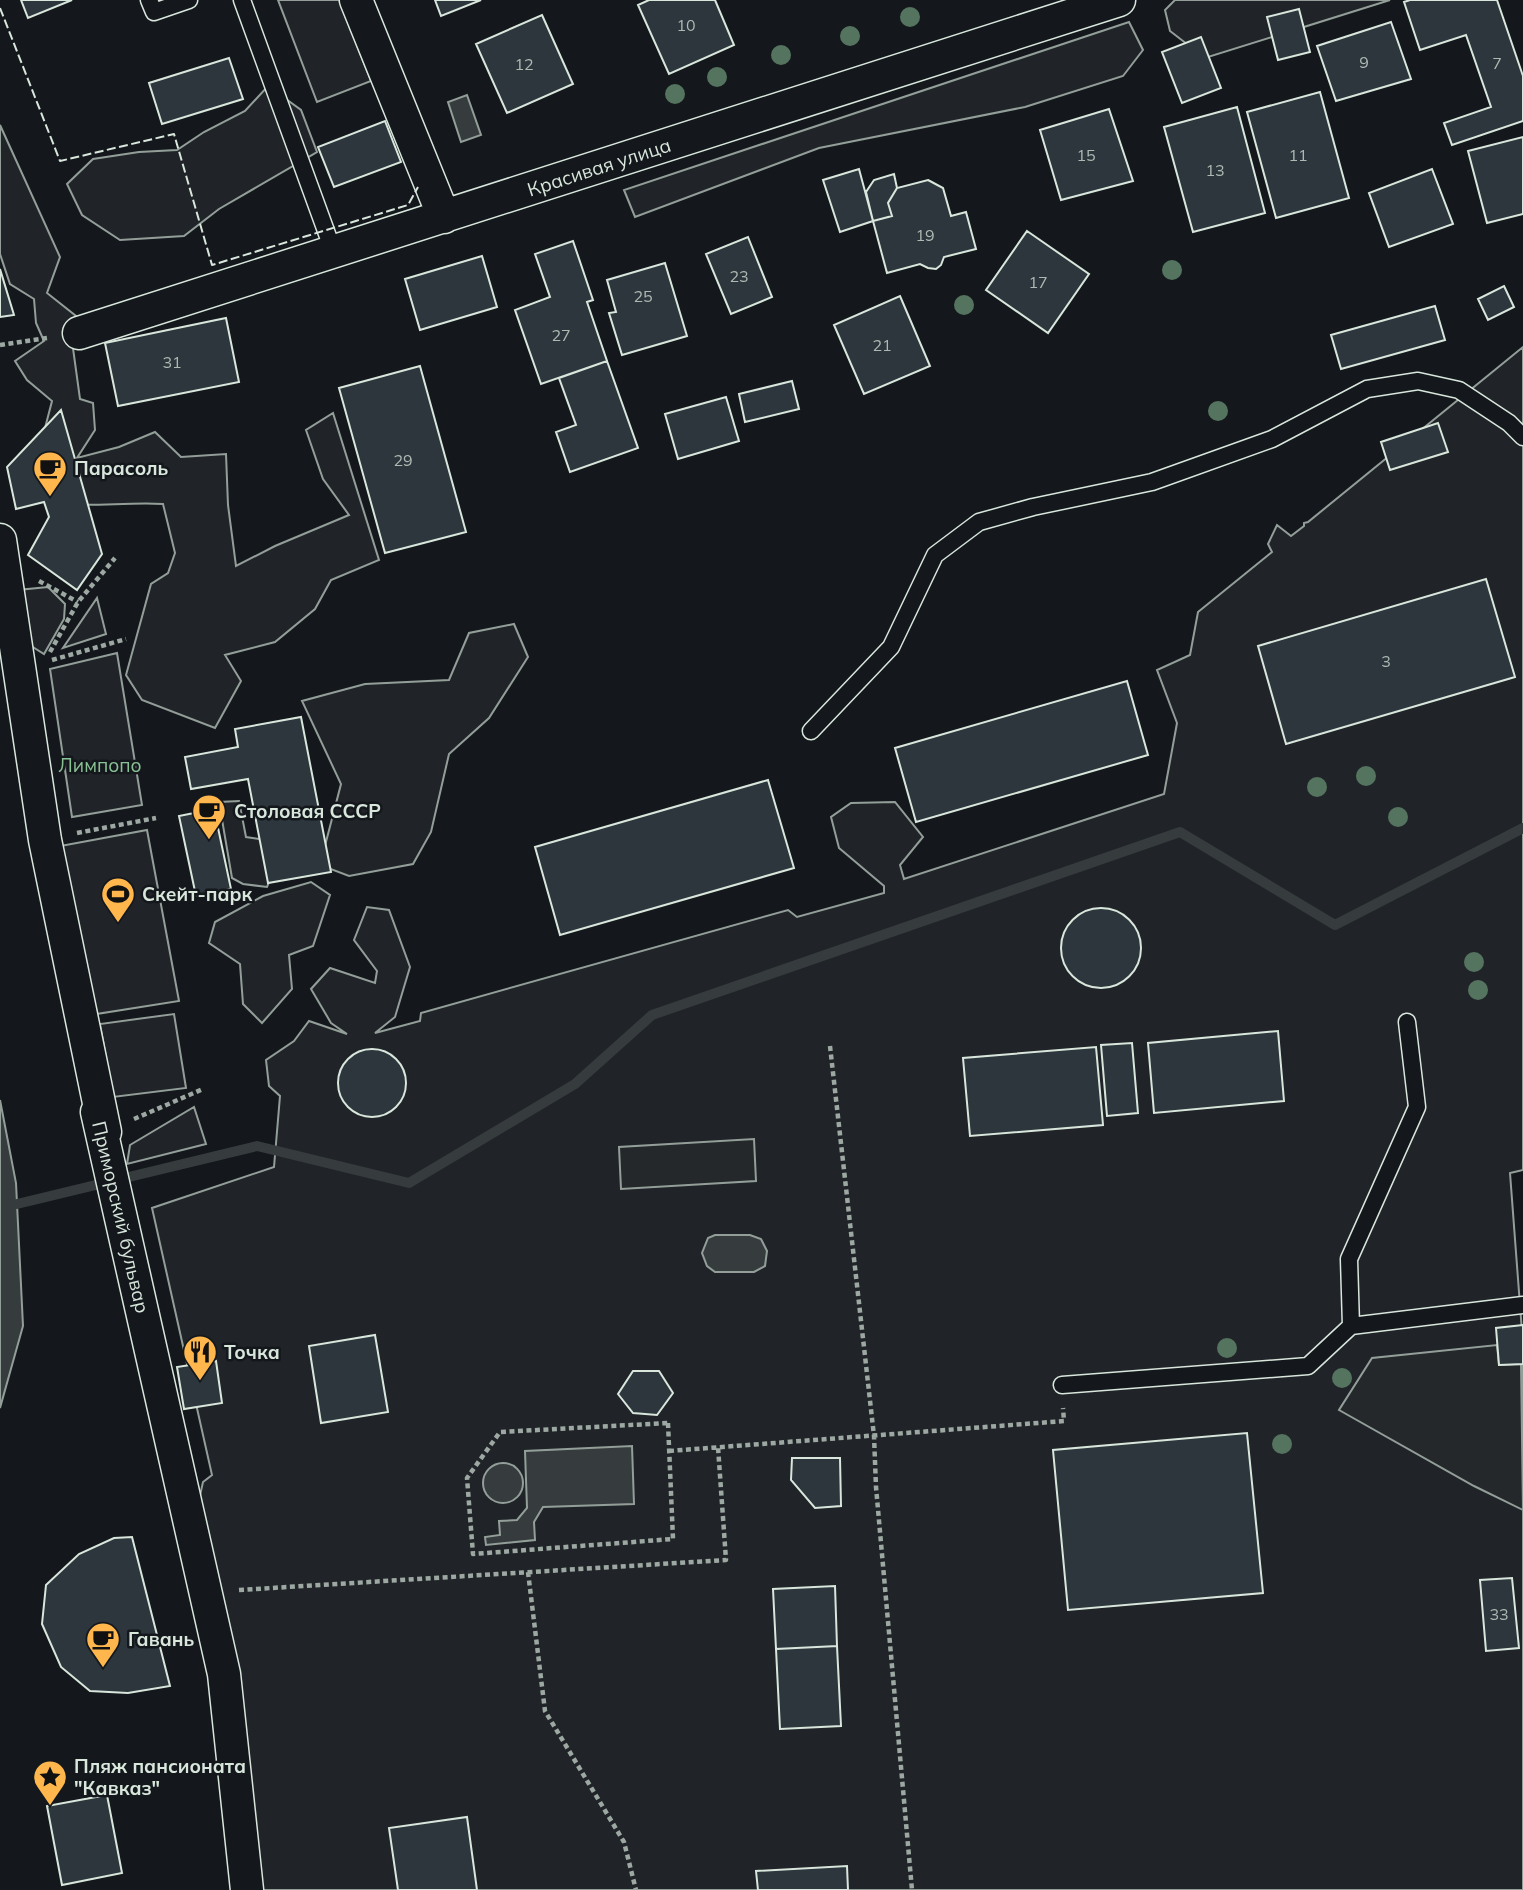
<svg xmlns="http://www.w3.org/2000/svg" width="1523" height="1890" viewBox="0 0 1523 1890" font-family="Mulish,sans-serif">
  <rect width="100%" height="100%" fill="#14181c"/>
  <path fill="#202428" stroke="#939e99" stroke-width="2" d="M278 0H339L371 81 317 102Z
    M1175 0H1390L1205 58 1170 31 1165 10Z
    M1129 22 1143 50 1123 76 1025 107 819 148 635 217 624 190Z
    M268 86 301 110 317 152 219 209 184 236 120 240 82 215 67 184 93 159 139 152 177 150 204 132 245 111Z
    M0 125 60 257 47 293 76 316 72 341 80 399 93 403 95 430 77 458 119 447 155 432 181 457 226 454 228 505 236 566 275 546 349 515 323 479 306 430 333 413 379 560 331 580 315 609 275 642 225 655 241 681 215 728 142 700 126 675 151 584 168 573 175 553 163 504C129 502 94 507 59 504L45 428 52 401 27 380 15 361 44 341 36 323 34 299 10 284 0 254Z
    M1523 347V1170L1510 1173 1523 1345V1890H253L199 1500 203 1482 212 1475 152 1208 274 1167 280 1096 269 1086 266 1060 294 1041 309 1021 347 1034 331 1023 311 989 330 968 375 983 377 971 354 940 367 907 389 910 410 967 395 1017 375 1033 420 1021 421 1013 788 910 797 917 884 893V886L839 848 831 817 851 803 895 802 923 837 900 865 904 879 1164 794 1177 723 1157 670 1190 655 1198 612 1272 552 1268 544 1277 525 1291 536 1304 526V523L1308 522Z
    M48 587 65 604 64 619 44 654 28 644 18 590Z
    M97 598 106 634 63 648Z
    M514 624 528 657 489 718 449 754 431 832 413 864 349 876 320 865 341 784 302 701 365 684 449 680 469 633Z
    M117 653 142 805 72 817 50 669Z
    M239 801 246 837 274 841 278 861 267 887 243 884 232 878 219 802Z
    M147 830 179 1001 90 1015 55 847Z
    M311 882 330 895 313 946 289 955 292 989 262 1023 243 1004 240 964 209 943 215 922 263 896Z
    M174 1014 186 1088 113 1097 100 1024Z
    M194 1107 206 1144 127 1164 130 1145Z"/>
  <path fill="#24282b" stroke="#939e99" stroke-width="2" d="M754 1139 756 1181 621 1189 619 1147Z
    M1497 1345 1499 1365 1521 1364 1523 1510 1474 1486 1339 1410 1372 1358Z"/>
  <path fill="#363b3e" stroke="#939e99" stroke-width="2" d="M467 95 481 135 461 142 448 102Z
    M0 1100 16 1183 23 1326 0 1408Z
    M715 1235H750L761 1239 767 1251 765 1266 754 1272H715L707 1266 702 1253 708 1238Z
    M632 1446 634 1504 543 1507 534 1522 535 1540 486 1545 485 1537 500 1535 499 1521 517 1520 527 1508 525 1451Z
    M483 1483a20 20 0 1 1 40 0a20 20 0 1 1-40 0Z"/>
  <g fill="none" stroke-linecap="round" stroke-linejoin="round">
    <path stroke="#363b3e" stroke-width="10" d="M17 1204 257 1146 409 1183 575 1084 652 1015 1180 832 1335 925 1523 828"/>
  </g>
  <path fill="#2c363c" stroke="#d8e6dc" stroke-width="2" d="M21 0H72L28 18Z
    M435 0H481L441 16Z
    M649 0H715L734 45 669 74 638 5Z
    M1410 0H1497L1523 76V121L1452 145 1444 123 1491 107 1466 35 1420 50 1404 2Z
    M1299 9 1310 52 1278 60 1267 17Z
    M542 15 573 84 507 113 476 44Z
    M1391 22 1411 79 1336 101 1317 46Z
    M1201 37 1221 88 1182 103 1162 52Z
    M229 58 243 99 162 124 149 83Z
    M1320 92 1349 198 1276 218 1247 112Z
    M1237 107 1265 213 1193 232 1164 127Z
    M1109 109 1133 181 1061 200 1040 130Z
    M385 121 401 162 334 187 318 147Z
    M1523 137V214L1487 223 1468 151Z
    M859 169 873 221 840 232 823 180Z
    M1432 169 1453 224 1389 247 1369 193Z
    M894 174 897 188 888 203 892 216 873 221 866 192 874 180Z
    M928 180 943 188 951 216 966 212 976 249 944 257 941 265 936 269 928 268 920 264 887 273 873 221 892 216 888 203 897 188Z
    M1027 231 1089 274 1048 333 986 290Z
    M748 237 772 297 731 314 706 254Z
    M573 241 593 300 587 302 607 361 541 384 515 310 550 297 535 254Z
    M482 256 497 307 420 330 405 279Z
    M665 263 687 336 622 355 609 313 616 312 607 280Z
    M0 269 14 315 0 317Z
    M1504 286 1514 307 1488 320 1478 299Z
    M900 296 930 366 864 394 834 325Z
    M1435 306 1445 340 1341 369 1331 335Z
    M226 318 239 382 118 406 105 343Z
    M607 361 638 448 570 472 556 432 576 425 559 378Z
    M420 366 466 532 385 553 339 388Z
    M792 381 799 409 745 422 739 394Z
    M726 397 739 441 678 459 665 414Z
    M61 410 102 554 77 590 28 555 49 517 44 502 16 509 7 467Z
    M1438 423 1448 452 1390 470 1381 442Z
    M1486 579 1515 677 1286 744 1258 646Z
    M1127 681 1148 755 916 822 895 748Z
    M301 717 331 872 268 883 248 779 191 789 185 757 238 747 235 729Z
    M768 780 794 868 560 935 535 847Z
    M214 809 231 889 196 896 179 816Z
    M1061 948a40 40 0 1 1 80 0a40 40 0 1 1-80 0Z
    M1278 1031 1284 1101 1154 1113 1148 1043Z
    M1132 1043 1138 1113 1107 1116 1101 1045Z
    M1096 1047 1103 1125 970 1136 963 1058Z
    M338 1083a34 34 0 1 1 68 0a34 34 0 1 1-68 0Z
    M1523 1325V1364L1499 1365 1496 1328Z
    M375 1335 388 1412 321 1423 309 1346Z
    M216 1361 222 1403 184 1409 177 1367Z
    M633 1371H659L673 1393 657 1415 633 1413 618 1394Z
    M1247 1433 1263 1593 1068 1610 1053 1450Z
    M792 1458H840L841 1506 815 1508 791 1480Z
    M132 1537 170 1686 128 1693 90 1691 61 1667 42 1624 46 1585 79 1554 114 1538Z
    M1512 1578 1519 1648 1486 1651 1480 1580Z
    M835 1586 837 1646 776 1649 773 1589Z
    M837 1646 841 1726 780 1729 776 1649Z
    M107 1795 122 1873 62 1885 47 1806Z
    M467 1817 477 1890H398L389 1828Z
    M847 1866 848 1890H758L756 1871Z"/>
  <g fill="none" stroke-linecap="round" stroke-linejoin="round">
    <g stroke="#d8e6dc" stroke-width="19">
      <path id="lane" d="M149 0 154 12 189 0
        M242 0 334 253
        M811 731 891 647 935 555 979 522 1033 507 1152 482 1272 439 1367 389 1418 381 1459 390 1509 423 1523 437
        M1351 1326 1349 1259 1417 1107 1407 1022
        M1062 1385 1308 1366 1351 1326 1523 1305"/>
    </g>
    <g stroke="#d8e6dc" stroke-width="35">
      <path id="street" d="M356 0 444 217
        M79 333 1119 0
        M0 540 45 840 105 1132 97 1112 224 1674 247 1890"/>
    </g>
    <path stroke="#9da8a2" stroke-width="4.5" stroke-dasharray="5 3.5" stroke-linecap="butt" d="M0 345 47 338
      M39 581 78 602
      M50 652 78 602 115 558
      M52 660 126 639
      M77 833 156 818
      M830 1046 874 1436 876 1487 912 1890
      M134 1119 203 1089
      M668 1423 673 1539 473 1554 467 1478 500 1432Z
      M669 1451 1064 1421 1063 1408
      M528 1572 545 1711 624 1842 636 1890
      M239 1590 726 1560 718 1447"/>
    <use href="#lane" stroke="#14181c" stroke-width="16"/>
    <use href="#street" stroke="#14181c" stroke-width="32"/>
    <path stroke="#d8e6dc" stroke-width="2" stroke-dasharray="9 3.5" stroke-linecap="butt" d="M0 8 60 161 174 134 212 265 408 205 418 187"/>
  </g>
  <g fill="#55745f">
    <circle cx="910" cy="17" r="10"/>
    <circle cx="850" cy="36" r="10"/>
    <circle cx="781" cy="55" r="10"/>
    <circle cx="717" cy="77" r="10"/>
    <circle cx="675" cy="94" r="10"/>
    <circle cx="1172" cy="270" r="10"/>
    <circle cx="964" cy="305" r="10"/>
    <circle cx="1218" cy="411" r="10"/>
    <circle cx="1366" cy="776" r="10"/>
    <circle cx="1317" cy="787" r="10"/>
    <circle cx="1398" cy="817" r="10"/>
    <circle cx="1474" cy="962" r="10"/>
    <circle cx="1478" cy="990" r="10"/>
    <circle cx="1227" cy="1348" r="10"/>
    <circle cx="1342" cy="1378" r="10"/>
    <circle cx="1282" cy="1444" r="10"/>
  </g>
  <defs>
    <g id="cafe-pin" transform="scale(1.75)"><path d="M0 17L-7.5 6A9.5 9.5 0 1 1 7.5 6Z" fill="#ffb74d" stroke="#14181c"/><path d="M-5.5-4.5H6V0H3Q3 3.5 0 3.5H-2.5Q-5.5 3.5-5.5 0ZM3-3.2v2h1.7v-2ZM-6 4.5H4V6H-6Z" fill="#111"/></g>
    <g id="stadium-pin" transform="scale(1.75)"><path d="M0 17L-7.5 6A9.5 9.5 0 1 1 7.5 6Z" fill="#ffb74d" stroke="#14181c"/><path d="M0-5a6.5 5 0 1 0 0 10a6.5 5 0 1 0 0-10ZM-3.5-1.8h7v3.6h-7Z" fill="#111"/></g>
    <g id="restaurant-pin" transform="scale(1.75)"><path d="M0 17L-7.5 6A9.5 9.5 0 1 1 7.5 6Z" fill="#ffb74d" stroke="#14181c"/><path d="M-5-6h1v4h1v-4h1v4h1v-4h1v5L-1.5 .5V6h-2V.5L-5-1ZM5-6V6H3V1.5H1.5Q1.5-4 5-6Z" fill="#111"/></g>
    <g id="sight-pin" transform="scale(1.75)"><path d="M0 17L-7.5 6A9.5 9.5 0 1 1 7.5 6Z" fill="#ffb74d" stroke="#14181c"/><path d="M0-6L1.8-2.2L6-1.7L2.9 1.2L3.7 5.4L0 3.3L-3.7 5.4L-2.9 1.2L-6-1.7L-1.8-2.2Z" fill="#111"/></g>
  </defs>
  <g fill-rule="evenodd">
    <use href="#cafe-pin" x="50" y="468"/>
    <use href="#cafe-pin" x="209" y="811"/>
    <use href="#stadium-pin" x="118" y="894"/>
    <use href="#restaurant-pin" x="200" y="1352"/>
    <use href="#cafe-pin" x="103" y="1639"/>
    <use href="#sight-pin" x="50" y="1777"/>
  </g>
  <g text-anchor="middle" stroke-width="5" stroke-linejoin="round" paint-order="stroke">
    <g font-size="16" fill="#adbab4">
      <text x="686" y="31">10</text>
      <text x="1364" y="68">9</text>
      <text x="1497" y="69">7</text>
      <text x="524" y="70">12</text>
      <text x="1086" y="161">15</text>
      <text x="1298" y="161">11</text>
      <text x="1215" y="176">13</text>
      <text x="925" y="241">19</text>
      <text x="739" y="282">23</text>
      <text x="1038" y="288">17</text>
      <text x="643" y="302">25</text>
      <text x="561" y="341">27</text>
      <text x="882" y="351">21</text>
      <text x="172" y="368">31</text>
      <text x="403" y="466">29</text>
      <text x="1386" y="667">3</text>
      <text x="1499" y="1620">33</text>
    </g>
    <g font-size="19" fill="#d8e6dc" stroke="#14181c">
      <text transform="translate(599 167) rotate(-18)" y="7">Красивая улица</text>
      <text transform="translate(121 1217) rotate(77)" y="7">Приморский бульвар</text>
    </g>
    <g font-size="19" font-weight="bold" fill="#d8e6dc" stroke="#14181c" text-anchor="start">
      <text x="74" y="475">Парасоль</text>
      <text x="234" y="818">Столовая СССР</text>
      <text x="142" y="901">Скейт-парк</text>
      <text x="224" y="1359">Точка</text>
      <text x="128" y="1646">Гавань</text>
      <text x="74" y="1773">Пляж пансионата<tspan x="74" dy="22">"Кавказ"</tspan></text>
    </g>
    <g font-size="19" fill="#8ac095" stroke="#14181c">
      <text x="100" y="772">Лимпопо</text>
    </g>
  </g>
</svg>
